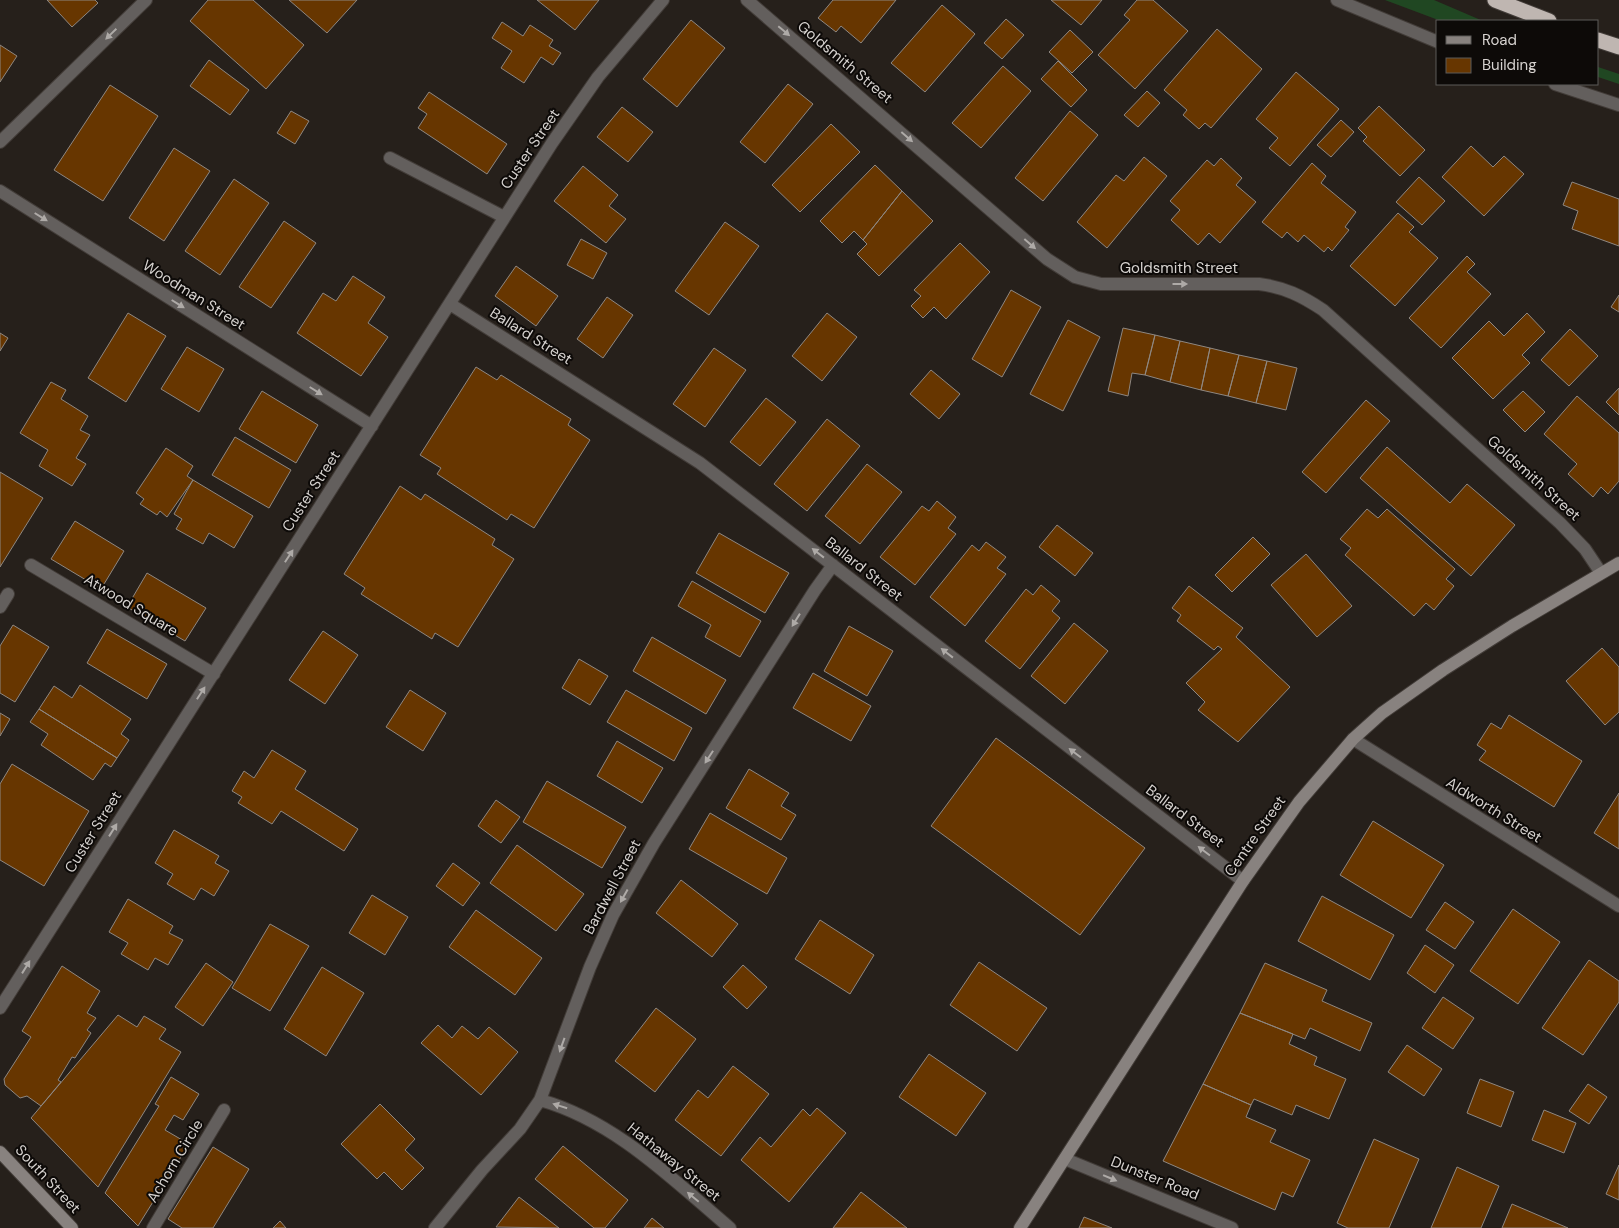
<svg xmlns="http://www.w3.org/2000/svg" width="1619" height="1228" viewBox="0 0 1619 1228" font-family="'DM Sans',sans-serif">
  <rect width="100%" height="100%" fill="#26201b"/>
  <path fill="#204722" d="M1385 0H1434L1483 21H1441Z
    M1598 67 1619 74V84L1598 77Z"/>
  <path fill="#673600" stroke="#8e8781" d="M47 0H95L98 3 72 27Z
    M208 0H253L304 45 266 89 190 21Z
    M289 0H357L327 33Z
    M537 0H599L575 30Z
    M833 0H896L861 43 841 26 836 32 818 18Z
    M1051 0H1102L1081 25Z
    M1137 0H1153L1188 31 1135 89 1098 55 1130 20 1124 15Z
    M942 5 975 34 925 92 891 63Z
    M1006 19 1024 35 1002 59 984 43Z
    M691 20 725 48 677 107 643 79Z
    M502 22 523 36 530 25 553 40 549 46 561 53 553 65 541 57 524 83 501 68 512 51 492 38Z
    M1217 29 1262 69 1211 128 1205 123 1199 129 1183 115 1187 110 1164 90Z
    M1070 30 1093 52 1072 73 1049 52Z
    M0 45 17 56 0 82Z
    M209 60 249 90 230 115 190 86Z
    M1058 61 1087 90 1071 107 1041 79Z
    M1003 66 1031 91 981 148 952 123Z
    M1296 72 1339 109 1290 166 1269 148 1278 138 1256 119Z
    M788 84 813 104 765 163 740 142Z
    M110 85 158 116 103 201 54 170Z
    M1147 91 1160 103 1138 127 1124 115Z
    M429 92 507 144 487 174 418 128 427 114 418 108Z
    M1379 106 1425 150 1400 176 1363 141 1367 137 1358 128Z
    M622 107 653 132 628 162 597 137Z
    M291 111 309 121 295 144 277 133Z
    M1070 111 1098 135 1043 201 1015 178Z
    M1341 120 1354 132 1331 157 1317 145Z
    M831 124 860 152 800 212 772 185Z
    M1471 146 1493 167 1504 156 1524 174 1484 216 1442 177Z
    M174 148 210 171 164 241 129 218Z
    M1144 157 1167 176 1107 248 1077 222 1116 175 1124 181Z
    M1221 158 1242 178 1236 185 1256 202 1220 243 1209 233 1198 245 1171 220 1180 210 1170 201 1207 160 1214 166Z
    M1312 163 1326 176 1321 183 1356 212 1345 227 1349 230 1332 251 1328 247 1324 252 1304 235 1298 242 1287 232 1282 238 1262 222Z
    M875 165 902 191 863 240 854 231 842 243 820 221Z
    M583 166 618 195 609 206 626 219 606 243 554 201Z
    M1419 177 1445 201 1422 225 1396 202Z
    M234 179 269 203 220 275 185 251Z
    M1572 182 1619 199V246L1572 229 1578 211 1563 205Z
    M902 191 933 221 879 276 857 254 867 244 863 240Z
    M1398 213 1414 227 1409 232 1438 258 1395 306 1350 266Z
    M284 221 316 243 271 308 239 287Z
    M725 222 759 246 709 315 675 291Z
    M581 239 607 253 593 279 567 265Z
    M960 243 990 272 946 319 934 307 923 318 911 306 921 296 914 290Z
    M1467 256 1475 264 1467 272 1491 294 1441 348 1409 318Z
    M516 266 558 296 536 326 495 296Z
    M353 276 385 297 368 323 388 337 361 376 297 333 323 293 336 301Z
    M1011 290 1041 307 1002 377 972 359Z
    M1619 295V312L1611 307Z
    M607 297 633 315 603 358 577 339Z
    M128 313 166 336 126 402 88 378Z
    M827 313 857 337 822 381 792 356Z
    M1527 313 1545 332 1522 355 1530 363 1493 399 1452 358 1489 321 1504 336Z
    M1068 320 1100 337 1063 411 1030 394Z
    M1123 328 1155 335 1145 375 1132 373 1128 396 1108 391Z
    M1570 329 1598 356 1569 386 1541 360Z
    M0 333 8 338 0 351Z
    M1155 335 1180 341 1170 382 1145 375Z
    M1180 341 1210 348 1201 390 1170 382Z
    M187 347 224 369 199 412 161 389Z
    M714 348 746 370 705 427 673 404Z
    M1210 348 1239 355 1228 396 1201 390Z
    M1239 355 1267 361 1256 403 1228 396Z
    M1267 361 1297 368 1286 410 1256 403Z
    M476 367 497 380 501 375 571 419 568 425 590 440 534 528 511 514 507 520 437 474 441 468 420 455Z
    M931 370 960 394 939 419 910 394Z
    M51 382 66 390 61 399 88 416 80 430 90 435 76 458 86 464 72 486 39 466 48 450 20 433Z
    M1619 388V415L1606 402Z
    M262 391 318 425 296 463 239 429Z
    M1523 391 1545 412 1525 432 1503 410Z
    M1577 396 1619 433V481L1608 494 1601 487 1593 497 1568 474 1577 464 1544 434Z
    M766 398 796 422 760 466 730 442Z
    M1366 400 1390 421 1326 493 1302 472Z
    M827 419 860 446 807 511 774 484Z
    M235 437 291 470 269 508 212 475Z
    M1387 447 1450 503 1467 484 1515 525 1471 576 1360 478Z
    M166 448 193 466 187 476 193 480 167 517 160 511 157 515 140 504 144 499 136 493Z
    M867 464 902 492 860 544 825 516Z
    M0 472 43 498 0 567Z
    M193 480 253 516 234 548 209 533 203 544 176 529 182 519 174 514Z
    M400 486 421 500 425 494 495 539 492 545 514 559 458 647 435 633 432 639 361 594 365 588 344 574Z
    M937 501 956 517 948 528 956 534 915 585 880 557 922 506 929 511Z
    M1367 509 1378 518 1387 509 1455 569 1446 579 1454 586 1434 610 1426 603 1414 616 1345 555 1351 548 1340 539Z
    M75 521 124 551 101 589 51 559Z
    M1057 525 1093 553 1075 576 1039 547Z
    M719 533 789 573 765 613 696 573Z
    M1253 537 1270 554 1232 592 1215 575Z
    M986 542 1006 557 997 568 1006 574 965 626 930 597 972 545 979 551Z
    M1306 554 1352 606 1317 637 1271 585Z
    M147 573 206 608 185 641 127 607Z
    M692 581 761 621 740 657 705 637 711 625 678 606Z
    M1041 585 1060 601 1052 611 1060 618 1020 669 985 641 1026 589 1033 595Z
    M1189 586 1243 628 1236 637 1290 687 1238 742 1198 710 1205 702 1186 683 1222 649 1218 646 1214 650 1177 621 1181 615 1172 608Z
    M1074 623 1108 651 1065 704 1031 676Z
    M13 625 49 647 15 702 0 693V646Z
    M849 626 893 651 867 696 824 671Z
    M107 629 167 664 147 699 87 663Z
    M323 631 358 655 325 704 289 680Z
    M652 637 726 680 706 714 633 671Z
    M1602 648 1619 667V712L1605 725 1566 681Z
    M579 659 608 676 590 705 562 688Z
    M813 673 871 706 851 741 793 708Z
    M80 685 131 719 121 734 129 740 117 758 39 709 54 686 72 698Z
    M410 690 446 713 423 751 386 727Z
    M626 690 692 728 674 761 607 722Z
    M39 709 117 758 111 767 105 763 93 780 41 745 48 734 30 722Z
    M0 713 10 719 0 736Z
    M1509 715 1582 761 1554 807 1479 760 1486 751 1477 745 1491 723 1501 729Z
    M996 738 1145 848 1080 935 931 826Z
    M617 741 663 768 642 803 597 776Z
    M272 750 306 771 295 789 358 829 344 851 281 811 272 824 238 803 242 797 232 791 244 771 254 778Z
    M12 764 89 811 44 886 0 860V784Z
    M749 769 789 793 781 806 796 815 781 840 726 808Z
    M547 781 626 827 602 868 523 822Z
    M1619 793V849L1594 833Z
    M496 800 520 817 501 843 478 826Z
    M710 813 787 858 767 894 689 849Z
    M1373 821 1444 865 1411 918 1340 875Z
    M174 830 219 856 215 863 229 871 214 896 201 888 194 900 167 884 173 874 155 863Z
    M517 845 584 894 556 931 490 883Z
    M453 863 480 883 463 906 436 886Z
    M681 880 738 924 712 957 656 913Z
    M372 895 408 917 385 955 349 933Z
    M1322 896 1394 935 1370 980 1298 941Z
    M128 899 173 926 169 933 183 940 168 965 155 958 148 970 121 954 128 943 109 932Z
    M1445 902 1474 922 1455 949 1426 930Z
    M1513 909 1560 942 1518 1004 1470 971Z
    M476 910 542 958 515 995 449 947Z
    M820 920 874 955 850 994 795 959Z
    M270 924 309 946 270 1011 232 988Z
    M1425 945 1454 965 1435 993 1407 973Z
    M1589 960 1619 981V1002L1583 1055 1542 1028Z
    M979 962 1047 1008 1017 1051 950 1005Z
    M206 963 233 982 203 1026 175 1007Z
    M1265 963 1327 990 1322 1001 1372 1023 1360 1051 1310 1028 1305 1039 1240 1013Z
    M743 965 767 987 747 1009 723 987Z
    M62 966 100 991 87 1013 96 1018 87 1030 91 1033 75 1058 72 1057 58 1080 61 1082 41 1106 27 1096 20 1098 5 1085 4 1079 31 1037 22 1031Z
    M322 967 364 993 326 1056 284 1029Z
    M1443 997 1474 1018 1453 1049 1422 1028Z
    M656 1008 696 1039 655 1092 615 1061Z
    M1240 1013 1293 1034 1289 1044 1317 1057 1314 1065 1346 1079 1329 1119 1296 1105 1292 1115 1254 1099 1251 1105 1203 1084Z
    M118 1015 137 1027 144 1016 166 1029 159 1039 181 1052 98 1187 31 1118Z
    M438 1025 452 1038 462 1026 478 1039 489 1027 518 1052 481 1095 421 1043Z
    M1407 1045 1442 1069 1424 1096 1388 1072Z
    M929 1054 986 1093 956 1136 899 1097Z
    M733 1066 769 1094 721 1156 675 1120 698 1090 708 1098Z
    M171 1077 199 1094 183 1120 174 1115 165 1130 189 1144 138 1226 105 1193 159 1106 155 1104Z
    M1480 1079 1514 1092 1501 1127 1467 1113Z
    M1203 1084 1251 1105 1246 1117 1276 1130 1270 1142 1310 1160 1293 1197 1282 1192 1275 1210 1163 1161Z
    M1588 1084 1607 1097 1589 1124 1569 1111Z
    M380 1104 415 1139 405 1150 424 1168 402 1190 384 1172 377 1179 341 1144Z
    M817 1108 846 1133 789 1202 741 1160 760 1137 771 1147 803 1109 810 1116Z
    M1544 1110 1576 1123 1564 1153 1532 1140Z
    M1374 1139 1419 1159 1389 1228H1348L1337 1223Z
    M563 1146 628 1200 605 1228H594L535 1179Z
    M213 1147 249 1169 213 1228H182L168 1219Z
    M1619 1165V1200L1606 1194Z
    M1457 1167 1499 1186 1481 1228H1431Z
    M861 1192 907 1228H833Z
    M519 1197 559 1228 496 1227Z
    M1512 1204 1568 1228H1502Z
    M1084 1217 1112 1228H1079Z
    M652 1218 664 1228H644Z
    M280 1221 286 1228H273Z"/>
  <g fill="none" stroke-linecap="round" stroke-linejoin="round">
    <g stroke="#423c38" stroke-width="14">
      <path id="street" d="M747 0 1047 259 1075 277 1101 284H1259C1284 287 1302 296 1323 310L1560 523 1585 549 1601 573
        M1337 0 1438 42
        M1555 84 1619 105
        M0 142 146 0
        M390 158 504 217
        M0 191 372 426
        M450 304 700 463 1243 881
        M31 565 214 674
        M0 607 8 594
        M1353 739 1619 906
        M0 1008 552 143 598 77 663 0
        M540 1100C615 1121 672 1179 730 1228
        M1065 1159 1232 1228
        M153 1228 224 1110
        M435 1228 482 1170 520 1129 540 1100 590 967 613 915 654 843 815 590 833 565"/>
    </g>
    <g stroke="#423c38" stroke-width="14">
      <path id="secondary" d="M0 1152 72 1228
        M1020 1228 1243 881 1299 802 1353 739 1382 713 1443 670 1512 626 1619 563"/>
    </g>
    <g stroke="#423c38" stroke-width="17">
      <path id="highway" d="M1495 0 1549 21
        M1598 40 1619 47"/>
    </g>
    <use href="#street" stroke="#635f5d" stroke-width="12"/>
    <use href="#secondary" stroke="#88827f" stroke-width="12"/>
    <use href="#highway" stroke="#bfb6b1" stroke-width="15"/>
  </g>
  <defs><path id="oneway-solid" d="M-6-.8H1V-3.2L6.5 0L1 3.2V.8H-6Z" transform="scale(1.25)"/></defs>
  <g fill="#aeaaa7">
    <use href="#oneway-solid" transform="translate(784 31) rotate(40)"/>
    <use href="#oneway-solid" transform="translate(111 34) rotate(136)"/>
    <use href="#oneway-solid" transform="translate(907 137) rotate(41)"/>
    <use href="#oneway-solid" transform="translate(41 217) rotate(32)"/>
    <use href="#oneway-solid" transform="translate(1030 244) rotate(41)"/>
    <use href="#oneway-solid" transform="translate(1180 284)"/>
    <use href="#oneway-solid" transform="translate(178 304) rotate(32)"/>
    <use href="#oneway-solid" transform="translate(316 391) rotate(32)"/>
    <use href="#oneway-solid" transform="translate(818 553) rotate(-142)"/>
    <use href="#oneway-solid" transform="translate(289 556) rotate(-57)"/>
    <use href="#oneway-solid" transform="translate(796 620) rotate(122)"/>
    <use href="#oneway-solid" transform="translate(947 653) rotate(-142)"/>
    <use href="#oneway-solid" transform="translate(201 693) rotate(-57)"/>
    <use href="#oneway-solid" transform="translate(1075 753) rotate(-143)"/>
    <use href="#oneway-solid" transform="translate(709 757) rotate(123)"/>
    <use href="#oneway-solid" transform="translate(113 830) rotate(-58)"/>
    <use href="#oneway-solid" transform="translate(1204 851) rotate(-143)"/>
    <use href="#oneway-solid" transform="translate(624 896) rotate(119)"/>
    <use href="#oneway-solid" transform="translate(26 967) rotate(-58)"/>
    <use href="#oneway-solid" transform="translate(562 1045) rotate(110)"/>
    <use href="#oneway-solid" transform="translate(560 1106) rotate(-163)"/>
    <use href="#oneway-solid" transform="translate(1110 1178) rotate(23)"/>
    <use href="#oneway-solid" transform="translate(693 1197) rotate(-140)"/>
  </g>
  <g text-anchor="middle" stroke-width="4" stroke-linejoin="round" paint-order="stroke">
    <g font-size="15" fill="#d6d2cf" stroke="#0d0a08">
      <text transform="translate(845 62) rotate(40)" y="5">Goldsmith Street</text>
      <text transform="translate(530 149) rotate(-56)" y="5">Custer Street</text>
      <text x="1179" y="273">Goldsmith Street</text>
      <text transform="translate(194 295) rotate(32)" y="5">Woodman Street</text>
      <text transform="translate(531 336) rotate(32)" y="5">Ballard Street</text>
      <text transform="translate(1534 478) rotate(42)" y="5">Goldsmith Street</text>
      <text transform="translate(311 491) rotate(-57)" y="5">Custer Street</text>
      <text transform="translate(864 569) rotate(38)" y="5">Ballard Street</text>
      <text transform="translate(131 605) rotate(31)" y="5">Atwood Square</text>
      <text transform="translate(1494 810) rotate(32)" y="5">Aldworth Street</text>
      <text transform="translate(1185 816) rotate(37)" y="5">Ballard Street</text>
      <text transform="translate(93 832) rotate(-58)" y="5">Custer Street</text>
      <text transform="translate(1255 836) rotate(-55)" y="5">Centre Street</text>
      <text transform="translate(612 887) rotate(-62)" y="5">Bardwell Street</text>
      <text transform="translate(175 1161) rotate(-59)" y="5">Achorn Circle</text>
      <text transform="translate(674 1162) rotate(39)" y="5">Hathaway Street</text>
      <text transform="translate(1155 1178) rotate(22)" y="5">Dunster Road</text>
      <text transform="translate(48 1179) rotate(47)" y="5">South Street</text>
    </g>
  </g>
  <rect x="1436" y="20" width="162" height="65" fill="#0d0a08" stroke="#5d5a58"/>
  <rect x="1446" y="36" width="25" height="8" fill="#88827f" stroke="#5d5a58"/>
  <text x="1482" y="45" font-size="15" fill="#d6d2cf">Road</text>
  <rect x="1446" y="58" width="25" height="15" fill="#673600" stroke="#5d5a58"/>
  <text x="1482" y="70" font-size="15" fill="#d6d2cf">Building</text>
</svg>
